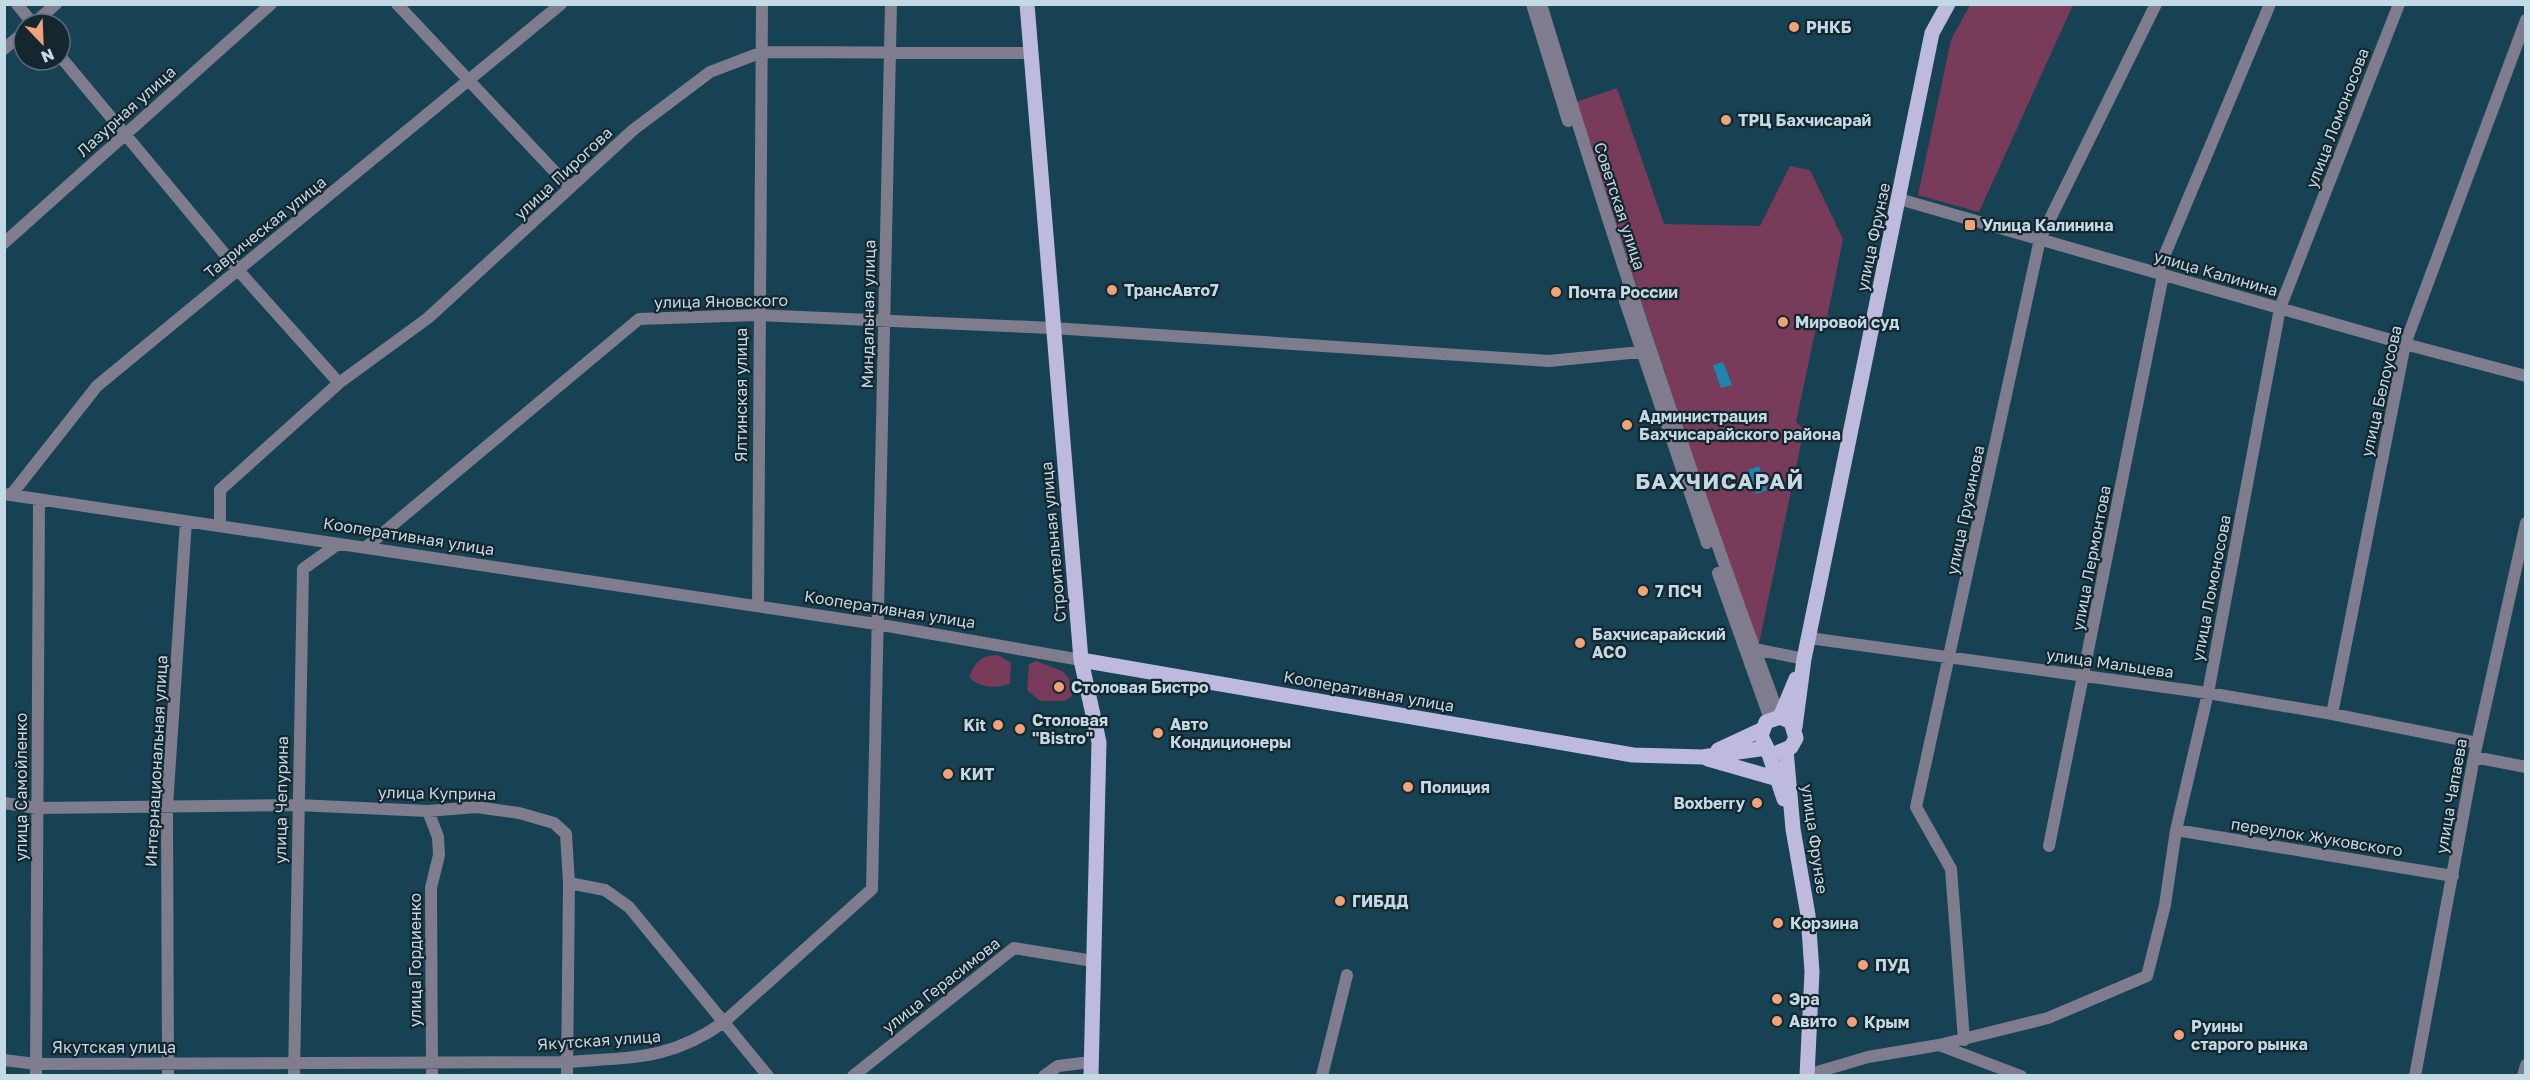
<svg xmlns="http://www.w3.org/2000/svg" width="2530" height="1080" viewBox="0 0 2530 1080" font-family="'Golos Text',sans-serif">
  <rect width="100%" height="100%" fill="#164254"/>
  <path fill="#783b5a" d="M1970 5H2073L1979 212 1918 195 1951 40Z
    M1617 88 1664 224 1760 226 1790 166 1810 170 1843 239 1827 318 1817 323 1796 422 1804 429 1757 653 1576 102Z
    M998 655 1011 663 1010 684C994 688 981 689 969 677 976 661 980 656 998 655Z
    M1036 661 1062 671 1069 678 1072 696 1065 701H1040L1027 690 1029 664Z"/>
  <path fill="#1e86ad" d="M1723 362 1732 385 1721 388 1713 365Z
    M1759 466 1767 490 1756 494 1748 470Z"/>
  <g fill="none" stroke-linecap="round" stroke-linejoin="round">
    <path stroke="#7e7c8d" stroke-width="12" d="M17 4 33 24
      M397 4 570 188
      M1532 4 1568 121
      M1541 4C1613 241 1690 475 1776 707L1786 718
      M33 24 56 4
      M4 49 24 32
      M60 56 238 270 339 383
      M1899 199 2405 344 2526 376
      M4 243 271 4
      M2157 273 2270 4
      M1625 301 1707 543
      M4 494 876 624 1081 660
      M11 495 97 386 561 4
      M220 526V490L339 383 428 318 633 130 710 72 762 52 1032 53
      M365 548 639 319 758 315 1053 328 1549 361 1650 351
      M1718 573 1770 719
      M758 606 762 4
      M1809 638 2208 693 2332 714 2477 743
      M1750 648 1804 659
      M2332 714 2405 344 2526 20
      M2474 757 2526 767
      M4 803 37 808 297 805 428 811 476 807 519 813 554 823 566 834 569 883 605 890 629 907 768 1076
      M428 811 438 837 439 855 431 888 432 1076
      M2176 830 2453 876
      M2049 846 2163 275
      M1964 1040 1951 869 1916 807 2040 239 2156 4
      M1939 1045 2048 1018 2147 976 2165 905 2176 830 2208 693 2280 308 2399 4
      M4 1060 36 1064 567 1062C632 1057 669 1061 724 1022L872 889 891 4
      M1807 1075 1868 1057 1939 1045 2021 1076
      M36 1076 39 499
      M168 1076 167 806 186 521
      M294 1076 303 569 338 544
      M567 1076 569 883
      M853 1076 1014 948 1093 961
      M1044 1076 1058 1066 1091 1062
      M1322 1076 1347 975
      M2415 1076 2474 757 2526 523
      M2523 1076 2526 1065"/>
    <path stroke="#bebadd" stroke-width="15" d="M1027 4 1081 660 1099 742 1091 1076
      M1081 660 1633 755 1702 757 1767 748
      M1780 717 1796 679
      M1795 727 1804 659 1932 33 1948 4
      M1718 750 1761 730
      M1786 750 1793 829 1808 915 1812 972 1807 1076
      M1779 752 1791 747 1796 738 1791 722 1780 717 1766 722 1761 736 1767 748 1784 799
      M1708 759 1778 779"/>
  </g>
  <g fill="#f0a378" stroke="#14262e" stroke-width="2">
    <circle cx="1794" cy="27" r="6"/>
    <circle cx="1726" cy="120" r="6"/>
    <rect x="1964" y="219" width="12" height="12" rx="3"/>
    <circle cx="1112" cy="290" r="6"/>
    <circle cx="1556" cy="292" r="6"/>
    <circle cx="1783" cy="322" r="6"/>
    <circle cx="1627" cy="425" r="6"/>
    <circle cx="1643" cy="591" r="6"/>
    <circle cx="1580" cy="643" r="6"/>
    <circle cx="1059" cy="687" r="6"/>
    <circle cx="998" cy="725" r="6"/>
    <circle cx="1020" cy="729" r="6"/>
    <circle cx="1158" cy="733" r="6"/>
    <circle cx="948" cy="774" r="6"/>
    <circle cx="1408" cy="787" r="6"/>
    <circle cx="1757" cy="803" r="6"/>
    <circle cx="1340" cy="901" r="6"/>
    <circle cx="1778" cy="923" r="6"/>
    <circle cx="1863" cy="965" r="6"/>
    <circle cx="1777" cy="999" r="6"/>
    <circle cx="1777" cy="1021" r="6"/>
    <circle cx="1852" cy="1022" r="6"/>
    <circle cx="2179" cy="1035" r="6"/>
  </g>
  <g text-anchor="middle" stroke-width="4.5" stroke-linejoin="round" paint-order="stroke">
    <g font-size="16" font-weight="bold" fill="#c3d9e4" stroke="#14262e" text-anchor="start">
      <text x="1806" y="33">РНКБ</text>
      <text x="1738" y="126">ТРЦ Бахчисарай</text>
      <text x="1982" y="231">Улица Калинина</text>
      <text x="1124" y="296">ТрансАвто7</text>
      <text x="1568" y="298">Почта России</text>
      <text x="1795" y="328">Мировой суд</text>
      <text x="1639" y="422">Администрация<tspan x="1639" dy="18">Бахчисарайского района</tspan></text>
      <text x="1655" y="597">7 ПСЧ</text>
      <text x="1592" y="640">Бахчисарайский<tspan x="1592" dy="18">АСО</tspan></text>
      <text x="1071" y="693">Столовая Бистро</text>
      <text x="1032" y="726">Столовая<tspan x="1032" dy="18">"Bistro"</tspan></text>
      <text x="1170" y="730">Авто<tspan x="1170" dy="18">Кондиционеры</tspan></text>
      <text x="986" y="731" text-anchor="end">Kit</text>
      <text x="960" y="780">КИТ</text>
      <text x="1420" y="793">Полиция</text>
      <text x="1745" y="809" text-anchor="end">Boxberry</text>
      <text x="1352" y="907">ГИБДД</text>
      <text x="1790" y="929">Корзина</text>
      <text x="1875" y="971">ПУД</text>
      <text x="1789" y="1005">Эра</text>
      <text x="1789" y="1027">Авито</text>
      <text x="1864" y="1028">Крым</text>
      <text x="2191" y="1032">Руины<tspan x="2191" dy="18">старого рынка</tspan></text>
    </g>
    <g font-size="16" fill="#c3d9e4" stroke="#14262e">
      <text transform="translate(126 111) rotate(-42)" y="6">Лазурная улица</text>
      <text transform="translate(2337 118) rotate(-69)" y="6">улица Ломоносова</text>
      <text transform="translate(563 173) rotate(-43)" y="6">улица Пирогова</text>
      <text transform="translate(1620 206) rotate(72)" y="6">Советская улица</text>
      <text transform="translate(265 227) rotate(-39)" y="6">Таврическая улица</text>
      <text transform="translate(1873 237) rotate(-78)" y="6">улица Фрунзе</text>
      <text transform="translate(2216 273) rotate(16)" y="6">улица Калинина</text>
      <text transform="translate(721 301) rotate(-1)" y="6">улица Яновского</text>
      <text transform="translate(868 314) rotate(-89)" y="6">Миндальная улица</text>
      <text transform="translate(2381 391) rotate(-77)" y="6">улица Белоусова</text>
      <text transform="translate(741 395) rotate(-90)" y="6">Ялтинская улица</text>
      <text transform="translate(1965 510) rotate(-78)" y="6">улица Грузинова</text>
      <text transform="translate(409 536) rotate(9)" y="6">Кооперативная улица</text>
      <text transform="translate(1053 542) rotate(-95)" y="6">Строительная улица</text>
      <text transform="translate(2091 558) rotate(-79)" y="6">улица Лермонтова</text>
      <text transform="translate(2211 588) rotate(-79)" y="6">улица Ломоносова</text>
      <text transform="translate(890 609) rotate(9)" y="6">Кооперативная улица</text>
      <text transform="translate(2110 663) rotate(8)" y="6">улица Мальцева</text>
      <text transform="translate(1369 691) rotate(10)" y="6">Кооперативная улица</text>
      <text transform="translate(156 761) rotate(-87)" y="6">Интернациональная улица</text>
      <text transform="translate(21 787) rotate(-90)" y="6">улица Самойленко</text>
      <text transform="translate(437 793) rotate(1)" y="6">улица Куприна</text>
      <text transform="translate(2451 796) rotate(-80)" y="6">улица Чапаева</text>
      <text transform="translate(281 800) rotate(-89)" y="6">улица Чепурина</text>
      <text transform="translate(2317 837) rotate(9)" y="6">переулок Жуковского</text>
      <text transform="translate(1815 839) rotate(82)" y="6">улица Фрунзе</text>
      <text transform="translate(415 960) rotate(-90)" y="6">улица Гордиенко</text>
      <text transform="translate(941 985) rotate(-38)" y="6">улица Герасимова</text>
      <text transform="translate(599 1040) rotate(-4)" y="6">Якутская улица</text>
      <text x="114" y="1053">Якутская улица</text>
    </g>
    <g font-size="22" font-weight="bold" letter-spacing="1.5" fill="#c3d9e4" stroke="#14262e">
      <text x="1720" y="489">БАХЧИСАРАЙ</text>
    </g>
  </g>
  <rect width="2530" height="1080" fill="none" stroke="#c3d9e4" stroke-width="12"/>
  <g transform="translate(42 42) rotate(157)"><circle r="28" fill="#14262e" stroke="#5a6e77" stroke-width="1.5"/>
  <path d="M0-4.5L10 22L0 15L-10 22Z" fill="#f0a378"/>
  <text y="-9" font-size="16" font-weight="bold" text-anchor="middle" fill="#c3d9e4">N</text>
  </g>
</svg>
